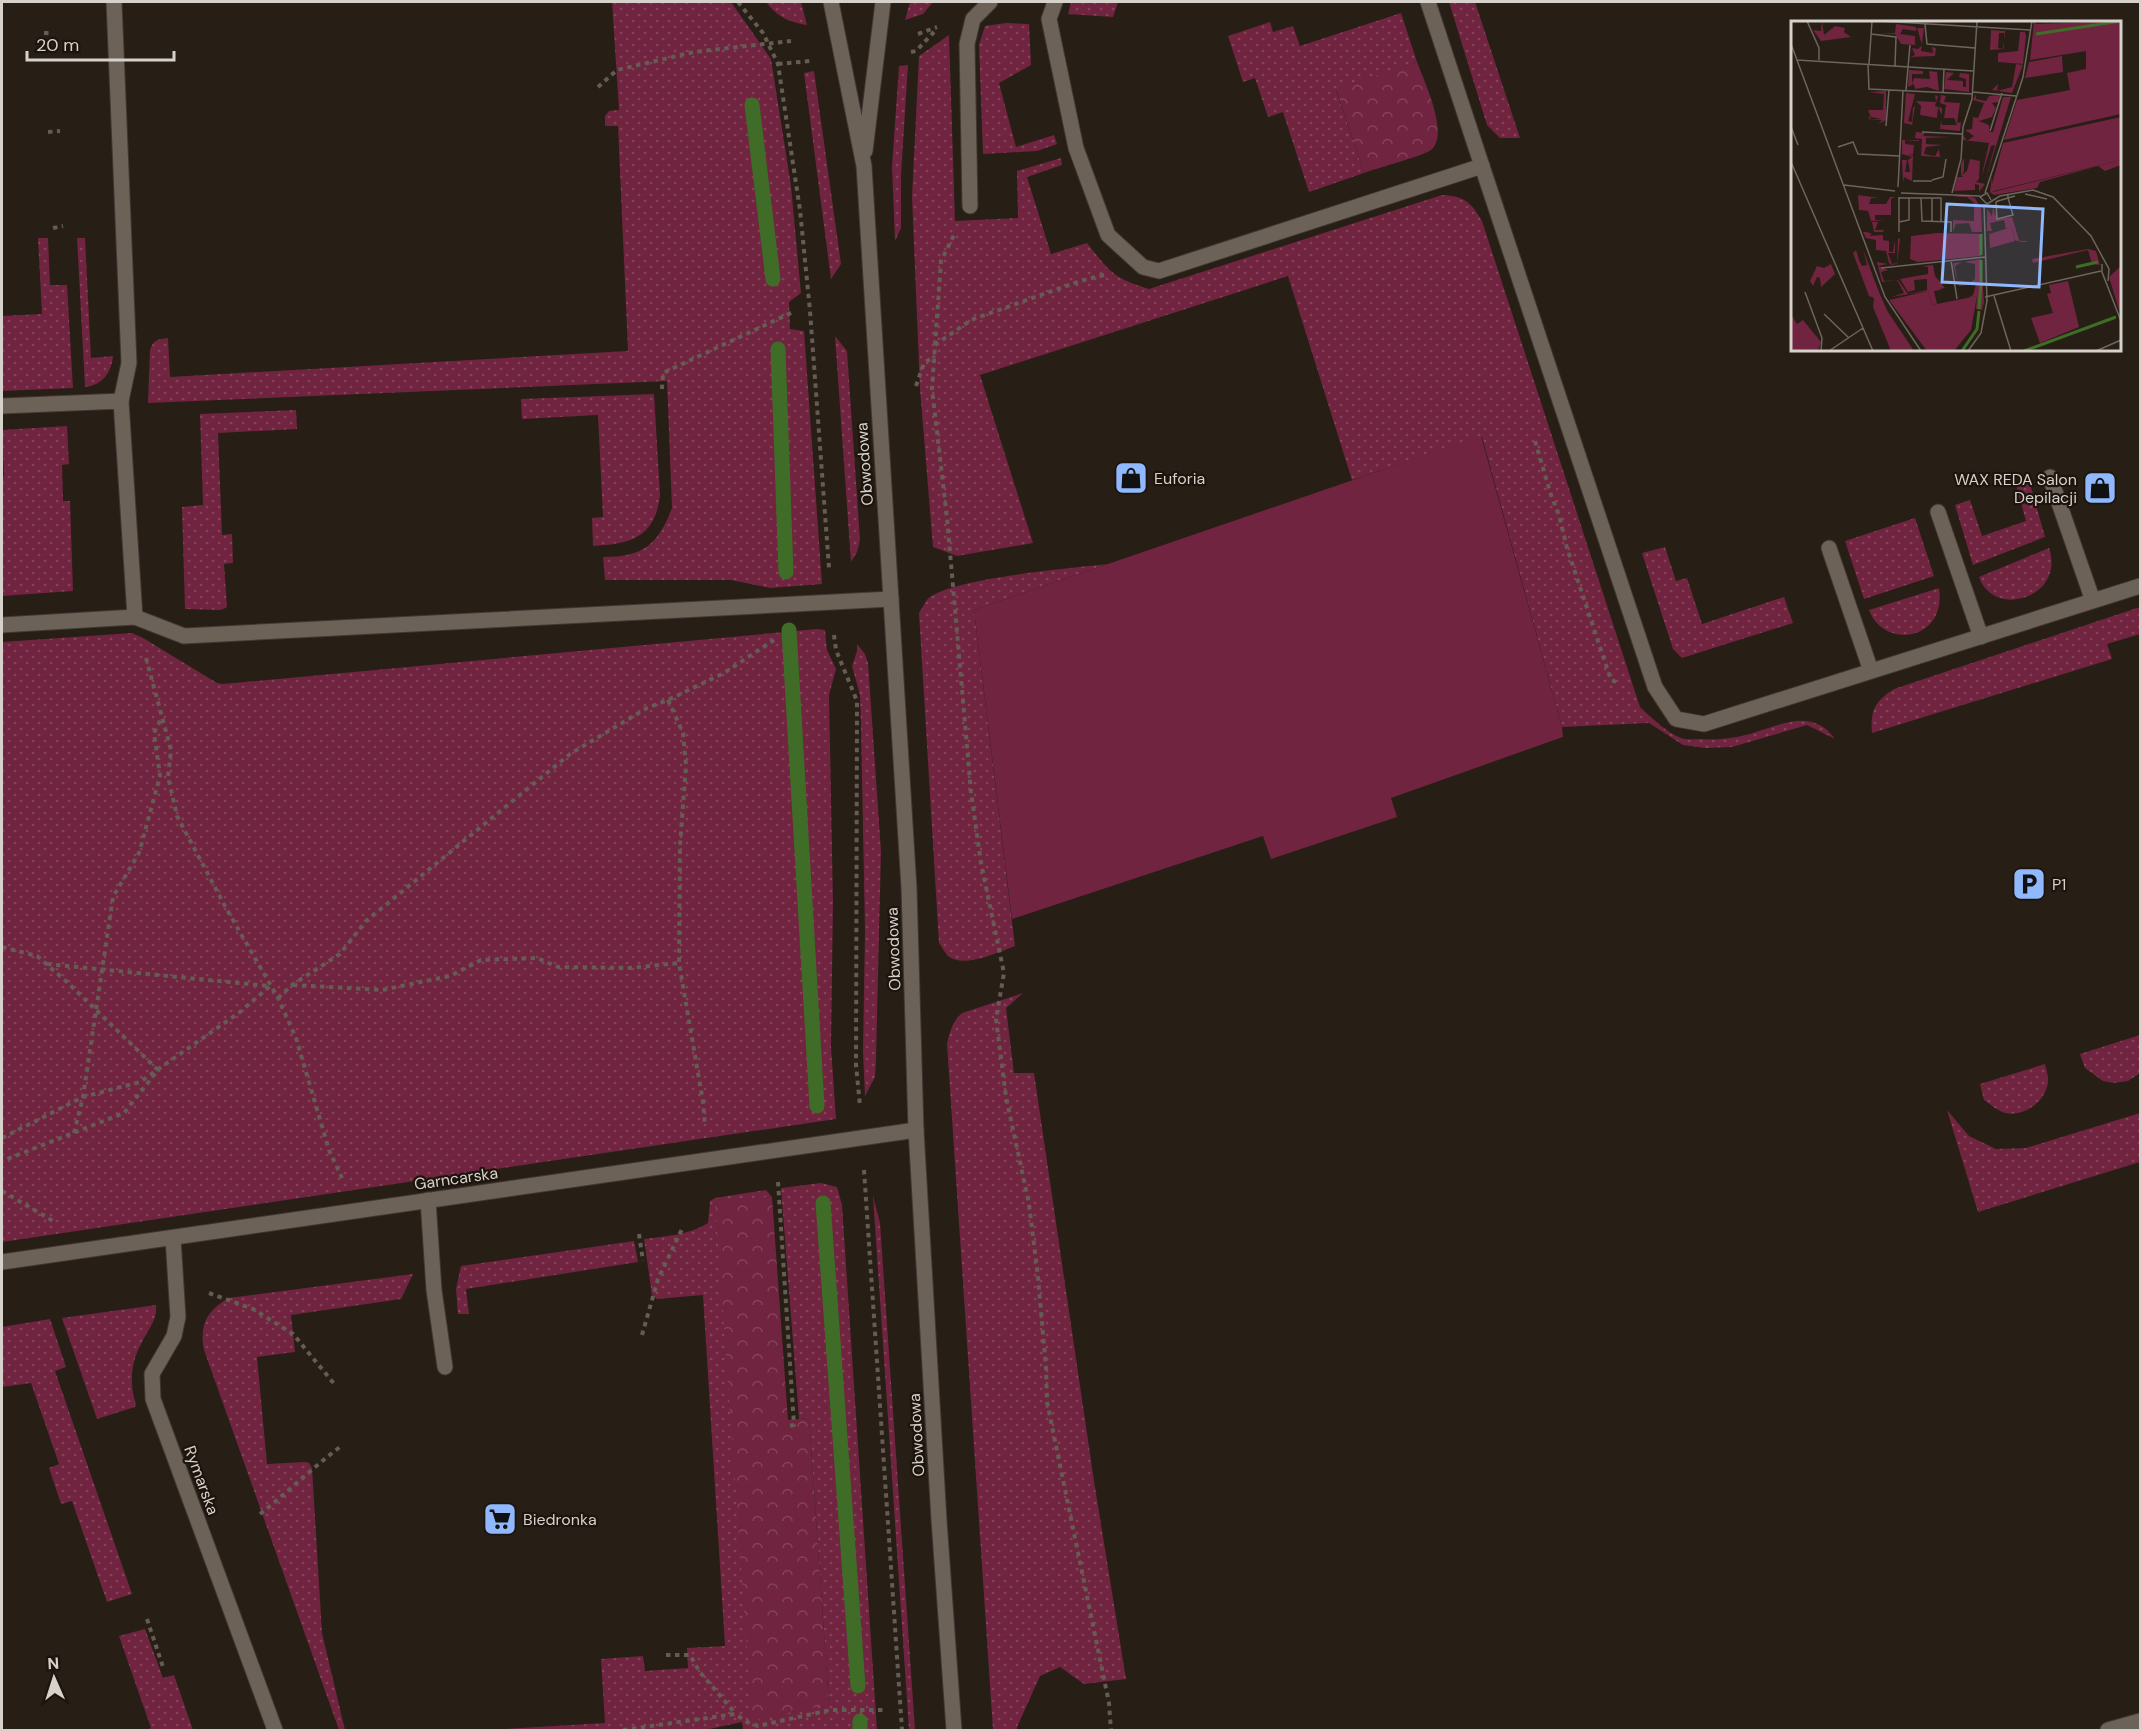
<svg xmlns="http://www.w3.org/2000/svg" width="2142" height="1732" viewBox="0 0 2142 1732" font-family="'DM Sans',sans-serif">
  <defs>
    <pattern id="grass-dots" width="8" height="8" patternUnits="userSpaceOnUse" patternTransform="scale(1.5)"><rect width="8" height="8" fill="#70243f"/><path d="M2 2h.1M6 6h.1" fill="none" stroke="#844359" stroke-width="1.8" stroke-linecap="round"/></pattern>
    <pattern id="forest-crowns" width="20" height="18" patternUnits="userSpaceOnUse" patternTransform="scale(1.5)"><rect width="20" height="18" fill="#70243f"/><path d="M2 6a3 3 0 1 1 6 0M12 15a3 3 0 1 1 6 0" fill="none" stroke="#844359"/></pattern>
  </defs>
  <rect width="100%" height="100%" fill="#271e15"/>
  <path fill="url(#grass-dots)" d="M612 2H731L771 59 791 186 801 293 789 302 790 329 804 331 822 584 770 588 731 580H605L603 557C643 557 658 545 672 508L667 381 148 403 150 350C153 340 158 339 168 338L170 377 628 351 618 126H605V116L609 111 619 110Z
    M766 2H801L807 25C788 22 778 17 766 2Z
    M910 2H933L923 14 905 20Z
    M1071 2H1118L1113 17 1068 14Z
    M1449 2H1475L1520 138H1500L1487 125Z
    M1401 13 1417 62 1336 90 1364 173 1309 192 1283 112 1268 117 1255 78 1243 82 1228 36 1270 22 1273 32 1293 26 1300 46Z
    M1006 23 1029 24 1031 65 999 83 1016 147 1054 135 1057 144 1037 151 983 154 979 45 985 26Z
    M949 35 955 221 1018 218 1017 171 1061 158 1062 165 1027 177 1051 254 1087 243C1110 272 1113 278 1149 289L1442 195C1464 196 1471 202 1482 221L1640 707C1652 718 1666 732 1681 738 1686 740 1694 739 1700 739 1713 740 1728 739 1742 736 1774 729 1810 704 1835 739L1807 725 1732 747 1706 748 1683 745 1649 723 1562 727 1482 437 1352 480 1288 276 980 375 1033 543 957 556 933 547 920 389 912 197 919 56Z
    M908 65 901 175V228L895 241 892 166 899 66Z
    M814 71 841 264 831 279 804 73Z
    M38 238H48L50 285H67L73 388 2 391V316L42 314Z
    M77 238H85L91 358 113 356C111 373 103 385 85 387Z
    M835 336 847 351 860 540 857 552 851 562Z
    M654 394 660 495C655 537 632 544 593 546L592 518 603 517 598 415 522 419 521 399Z
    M296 410 297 429 218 433 222 535 232 534 233 563 224 564 227 607 221 610 185 609 182 507 203 505 200 414Z
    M67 426 69 464 62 465 63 501H70L73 591 2 596V476H4L2 430Z
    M2029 480 2045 537 1973 565 1955 505 1970 500 1982 536 2026 521 2016 485Z
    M1915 518 1934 576 1864 599 1845 541Z
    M1665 547 1676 581 1687 578 1702 624 1784 597 1793 623 1682 658 1673 649 1642 553Z
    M2049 548C2066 597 1994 620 1979 577Z
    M1108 564 974 610 1015 946C998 952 965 969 948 956 945 953 942 947 939 943L919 613C922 609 925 601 929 598 953 578 1073 568 1108 564Z
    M1939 588C1947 641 1884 650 1869 610Z
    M2140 607V634L2107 644 2112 659 1872 733C1870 711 1875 701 1894 689Z
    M817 629 825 630 827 650 836 669 829 695 833 902 831 1047 836 1119 2 1242V642L132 633 143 638 217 683 223 684Z
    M857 644 865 654 868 663 881 851 876 1059 875 1077 865 1096 863 1051 865 932 861 726 860 695 852 666 857 651Z
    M1023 993 1006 1008 1014 1073H1034L1094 1481 1126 1679 1084 1684 1060 1667 1040 1676 1017 1727V1730H993L947 1044C950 1031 952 1022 962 1013Z
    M2140 1035V1073L2128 1081 2114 1083 2103 1081 2085 1068 2080 1054Z
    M2045 1064C2046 1069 2049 1077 2048 1083 2045 1102 2024 1117 2005 1113 1998 1111 1991 1105 1984 1100L1980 1084Z
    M1947 1110 1969 1136 1996 1149 2026 1148 2140 1113V1162L1978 1212Z
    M821 1183 837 1187 842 1205 877 1730H743L742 1722 705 1730H489L605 1723 601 1659 643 1656 645 1671 688 1668 687 1648 725 1646 703 1295 657 1299 652 1295 644 1239C666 1236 689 1235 708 1223L710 1201 715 1198 766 1190 772 1197 715 1202 829 1704 809 1418 799 1419 781 1188Z
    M873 1196 880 1223 915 1730H909Z
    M634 1241 638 1262 466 1289 469 1314H458L456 1289 461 1266Z
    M413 1274 401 1299 291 1315 295 1352 257 1357 267 1464 305 1462 309 1463 312 1468 322 1633 345 1730H339L204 1350C199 1325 207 1310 229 1298Z
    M156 1305C158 1320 147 1331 141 1344 131 1362 129 1385 136 1404L135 1407 97 1419 62 1318Z
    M50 1319 66 1367 55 1371 132 1594 107 1602 72 1501 61 1504 49 1468 59 1464 31 1383 2 1387V1327Z
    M145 1629 163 1678 174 1675 193 1730H146L151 1728 119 1636Z"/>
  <path fill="url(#forest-crowns)" d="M1417 62C1424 81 1450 134 1431 150 1423 156 1377 168 1364 173L1336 89Z
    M772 1197 788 1420 809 1418 829 1704 752 1721 715 1201Z"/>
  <path fill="#70243f" d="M1481 436 1562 727 1563 737 1391 798 1397 817 1271 859 1263 836 1012 919 974 610Z"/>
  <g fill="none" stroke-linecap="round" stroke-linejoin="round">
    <path stroke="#3f6d27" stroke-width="15" d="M752 105 773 279
      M778 349 786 572
      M789 630 817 1106
      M823 1203 858 1686
      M860 1730V1721"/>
    <g stroke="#3f3833" stroke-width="17">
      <path id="service" d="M114 2 129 363 121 401
        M1482 166 1655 687 1676 719 1704 724 2140 586
        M970 206 967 44 973 19 990 2
        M2050 477 2093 601
        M1938 512 1981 637
        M1829 548 1871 671
        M2 625 135 617 184 636 891 599
        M428 1200 434 1290 445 1367"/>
    </g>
    <g stroke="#3f3833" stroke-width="17">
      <path id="minor" d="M1055 2 1049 19 1076 148 1108 235 1143 267 1159 271 1482 166 1428 2
        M2 406 121 401 135 617
        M173 1238 178 1317 174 1336 152 1374 153 1399 275 1730
        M2 1262 916 1130
        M2108 1730 2140 1721"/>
    </g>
    <g stroke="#3f3833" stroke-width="17">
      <path id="secondary" d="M831 2 864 166 909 888 916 1130 939 1520 954 1730
        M865 151 883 2"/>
    </g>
    <path stroke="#645c55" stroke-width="4" stroke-dasharray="4.5 4.5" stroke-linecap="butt" d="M738 2 763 33 778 64 800 210 810 311 829 568
      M44 33H53
      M918 34 937 27
      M911 52 916 51 934 32
      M778 64 810 61
      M598 87 617 70 694 52 791 41
      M48 132 60 131
      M53 228 63 226
      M1104 275 1080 281 971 320 935 345 932 389 947 518 971 792 981 863 1004 973 996 1019 1006 1097 1029 1204 1038 1277 1046 1368 1047 1402 1109 1703 1111 1730
      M935 345 941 261 955 233
      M916 386 924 363 935 356
      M662 389 663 373 793 312
      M1535 441 1551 495 1559 515 1567 548 1611 680 1619 683
      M834 635 836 650 857 701 856 1065 860 1106
      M146 658 171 750 168 777 177 816 226 908 278 998 296 1038 329 1150 342 1178
      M668 700 683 733 686 765 680 846 679 963 703 1102 705 1126
      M2 947 37 956 67 982 158 1070 124 1113 2 1161
      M47 964 269 986
      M293 985 382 990 450 976 481 960 537 958 558 967 630 968 679 963
      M278 998 292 985 340 954 366 921 570 754 647 708 668 700 724 673 774 640
      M74 1133 83 1097 113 897 139 853 160 776 154 733 161 719
      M2 1138 83 1097 140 1082 240 1012 270 986
      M864 1170 902 1730
      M778 1182 794 1425 789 1426
      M2 1191 53 1221
      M639 1234 643 1261
      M209 1293 253 1309 293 1334 336 1386
      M642 1335 658 1279 683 1227
      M260 1514C288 1492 312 1468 340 1447
      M147 1619 164 1670
      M666 1655H690L699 1671 735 1713
      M623 1730 735 1714 747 1722 758 1726 830 1710H885"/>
    <use href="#service" stroke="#6c6258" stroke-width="15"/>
    <use href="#minor" stroke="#6c6258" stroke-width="15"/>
    <use href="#secondary" stroke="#6c6258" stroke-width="15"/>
  </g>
  <defs>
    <g id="shop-square" transform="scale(1.725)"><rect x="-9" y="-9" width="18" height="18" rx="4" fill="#90b8fd" stroke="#1d150d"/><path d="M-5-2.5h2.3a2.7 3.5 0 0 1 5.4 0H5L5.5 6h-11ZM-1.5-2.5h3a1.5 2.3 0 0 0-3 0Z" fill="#111"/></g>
    <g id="parking-square" transform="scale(1.725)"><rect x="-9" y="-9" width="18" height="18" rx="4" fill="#90b8fd" stroke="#1d150d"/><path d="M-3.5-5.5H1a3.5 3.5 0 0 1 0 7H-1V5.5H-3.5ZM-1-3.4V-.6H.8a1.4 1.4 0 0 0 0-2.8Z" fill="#111"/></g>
    <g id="supermarket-square" transform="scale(1.725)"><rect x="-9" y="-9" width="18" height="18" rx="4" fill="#90b8fd" stroke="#1d150d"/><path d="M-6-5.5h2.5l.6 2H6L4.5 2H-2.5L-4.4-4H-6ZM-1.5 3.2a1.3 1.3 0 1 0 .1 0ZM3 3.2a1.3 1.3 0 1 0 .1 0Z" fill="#111"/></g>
  </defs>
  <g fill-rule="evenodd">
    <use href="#shop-square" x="1131" y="478"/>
    <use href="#shop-square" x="2100" y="488"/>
    <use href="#parking-square" x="2029" y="884"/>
    <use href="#supermarket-square" x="500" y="1519"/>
  </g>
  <g text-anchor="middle" stroke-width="4.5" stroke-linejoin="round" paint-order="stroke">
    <g font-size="16" fill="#d6d1cb" stroke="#1d150d">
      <text transform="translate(864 464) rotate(-94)" y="6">Obwodowa</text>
      <text transform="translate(893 949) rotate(-92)" y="6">Obwodowa</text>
      <text transform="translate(456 1178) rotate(-8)" y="6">Garncarska</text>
      <text transform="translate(916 1435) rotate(-93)" y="6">Obwodowa</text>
      <text transform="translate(202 1480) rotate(70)" y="6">Rymarska</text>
    </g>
    <g font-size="16" fill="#d6d1cb" stroke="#1d150d" text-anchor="start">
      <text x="1154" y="484">Euforia</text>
      <text x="2077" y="485" text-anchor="end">WAX REDA Salon<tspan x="2077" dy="18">Depilacji</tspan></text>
      <text x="2052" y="890">P1</text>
      <text x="523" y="1525">Biedronka</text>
    </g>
  </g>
  <g transform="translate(1791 21)">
    <rect width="330" height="330" fill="#271e15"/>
    <path d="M31 0 33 14 44 5 54 7 53 11 60 16 30 20 22 9 30 10ZM243 0 245 3 330 0V93L213 119 226 79 279 69 276 52 295 48V30L239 39ZM105 3 125 6V10L112 8 109 13 124 15V24L110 23 104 13H88L104 12ZM126 7H133L130 30 142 32 141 26 145 27 144 35 119 36 124 34 121 27 127 28 131 24ZM200 9 214 10 213 19V12H208L207 27 212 28 213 20V28L199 29ZM229 11H234L235 15 232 43 207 41V32L227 30ZM271 35 272 51 234 57 238 41ZM225 43 232 44 221 72 201 69 207 63 206 70 221 66ZM118 49 132 50V53H121V63L123 57 139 58 138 50 146 51 148 70 136 66 124 68 123 63 117 66ZM155 51 163 52 156 59 172 60V66H175V58L168 56 169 52 178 53V71L153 68ZM95 70V99L87 103 91 99 78 98V94L80 98H90L80 96 77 89H92L93 73 77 71ZM115 72 124 73 117 100 121 101 122 87 124 85 121 104 113 102ZM185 73V78L195 80 198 75 209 74 208 81 201 82 205 87 201 96 188 100 198 104V111H202L212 76H220L194 161 204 124 200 125 190 158 198 122 172 119V114L176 120 183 115 174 109 181 108 182 96 187 97 193 82 182 79ZM144 74 147 75 144 85 151 87V94L147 86 146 97 129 94 130 85 125 80 145 81ZM150 74 155 75 153 81 169 82 166 102 170 101 169 110 149 108 150 100 151 104H166L163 97H153L155 84 149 82ZM125 111 134 112 132 115 160 116 135 117V123L152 124 135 126 133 133 144 135 148 128 149 136 130 135 131 118 124 117ZM111 119H128V120L114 119V123L123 124 122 134 116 133 122 135 121 160 113 156 112 162 111 139H116L114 151H119L117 139 121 136 111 133ZM173 137V150L171 154 176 150 179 138 189 140 188 158 185 161 194 163 188 171V164L184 163V169L163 170 166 156H172L170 154V143ZM330 139V144L314 150 307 145 249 161 246 167 203 174 199 171 201 155 202 171ZM67 174 88 177H80L78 183H95L99 176H104L100 178V194H84V199L94 200H80L77 190 68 189ZM176 174 184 177 190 187 191 211H181L178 202 165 203 162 211V199L183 200V182L176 176H162ZM202 186 206 198 221 196 228 219 230 220H235L237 221H231L224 219 221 206 215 208 213 199 199 202 201 210H196V188L201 195ZM81 201H87L84 209H93L92 211H76L81 213 78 215 92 214V219L98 220V231H102L104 219V232H97L101 243 106 242 107 217 109 218 106 243 100 244 98 242 95 230 85 229V219L75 217 72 211H83ZM146 212 191 213 190 235 127 241 119 238 120 215ZM72 228 93 285 123 330H100L82 286 83 277 78 275 62 232 65 229 70 245 76 244ZM297 228 305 230 309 244 301 243 297 229 242 242 241 238ZM190 238 193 281 191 289 185 288 186 275 177 277 182 274 185 263 168 265 162 244 163 242 171 241 164 245 167 262H178L184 258V243L173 241ZM86 241 97 243 87 245 97 249 90 251 93 260 107 259 117 273 136 269V258L123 259 124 269 117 271 109 258 137 253V246L131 245 142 244 144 255 154 267 149 268 151 280 149 269 143 270 146 283 141 284 137 270 100 276 113 272 106 259 91 261ZM330 245V288L328 289 318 256ZM277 260 288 306 249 322 240 297 262 292 256 273 260 272 258 264Z" fill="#70243f"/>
    <path d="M64 233 71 245 77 246 106 312 105 318 119 330H108ZM40 243 44 253 30 266 29 257 26 256 22 265 19 260 26 245 33 247ZM0 293 6 303 12 299 30 321 27 330H0Z" fill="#70243f"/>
    <path d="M330 96V139L199 171 212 122ZM221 206 224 220 199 227 198 213ZM137 270 141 284 186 275 180 309 163 330H136L98 279Z" fill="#70243f"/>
    <path fill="none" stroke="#3f6d27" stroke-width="3" d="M245 13 330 0M190 213V234M190 239V261M285 246 307 241M188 288 190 263M171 330 186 308 188 290M233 330 325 296"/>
    <path fill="none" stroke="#6d665e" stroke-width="1.5" d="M16 0 28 27V39M88 0 239 9M134 3 136 23 184 27M80 13 105 16 104 45M0 23 94 276 130 330M6 39 182 50M77 43 78 68 182 73M78 43 81 0M115 69 119 24M152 71 153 48M182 71 225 75M95 105 98 69M0 106 7 124M199 110 211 72M131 111 171 113M47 126 62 121 67 133 109 135M0 141 82 330M141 159 152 156 155 138M122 160H141M53 164 104 170M107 166 112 69M110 172 189 175M161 172 170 138 172 106 181 78 186 0M194 172 232 56 241 0M216 173 217 175V177L222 194 206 198 205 181 207 180 217 177 224 175M234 173 256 178M108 177H150V201M130 177 131 200 160 201V211M141 177V201M200 179 196 172 189 176 196 183 209 175 242 169 262 176 300 215 318 248 317 260M108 201 118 199V177M108 211V176M160 239 166 278M311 243V251L330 300M90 247 194 236M14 271 31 317 30 330M203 275 220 330M194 276 310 250M33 293 58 317M38 330 72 307M177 330 190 312 196 280 193 183M305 330 330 319"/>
    <path fill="#90b8fd" fill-opacity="0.15" stroke="#90b8fd" stroke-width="3" d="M156 183 252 188 248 266 151 261Z"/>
    <rect width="330" height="330" fill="none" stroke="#d6d1cb" stroke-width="3"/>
  </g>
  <rect width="2142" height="1732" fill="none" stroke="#d6d1cb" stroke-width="6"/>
  <g transform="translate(54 1678) rotate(357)" stroke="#1d150d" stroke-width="4.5" paint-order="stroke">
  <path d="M0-4.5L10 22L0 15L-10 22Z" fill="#d6d1cb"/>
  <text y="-9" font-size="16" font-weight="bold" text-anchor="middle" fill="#d6d1cb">N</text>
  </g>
  <path d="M27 51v9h147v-9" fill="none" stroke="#d6d1cb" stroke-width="3"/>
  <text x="36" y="51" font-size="18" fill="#d6d1cb" stroke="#1d150d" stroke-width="4.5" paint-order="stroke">20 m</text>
</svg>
